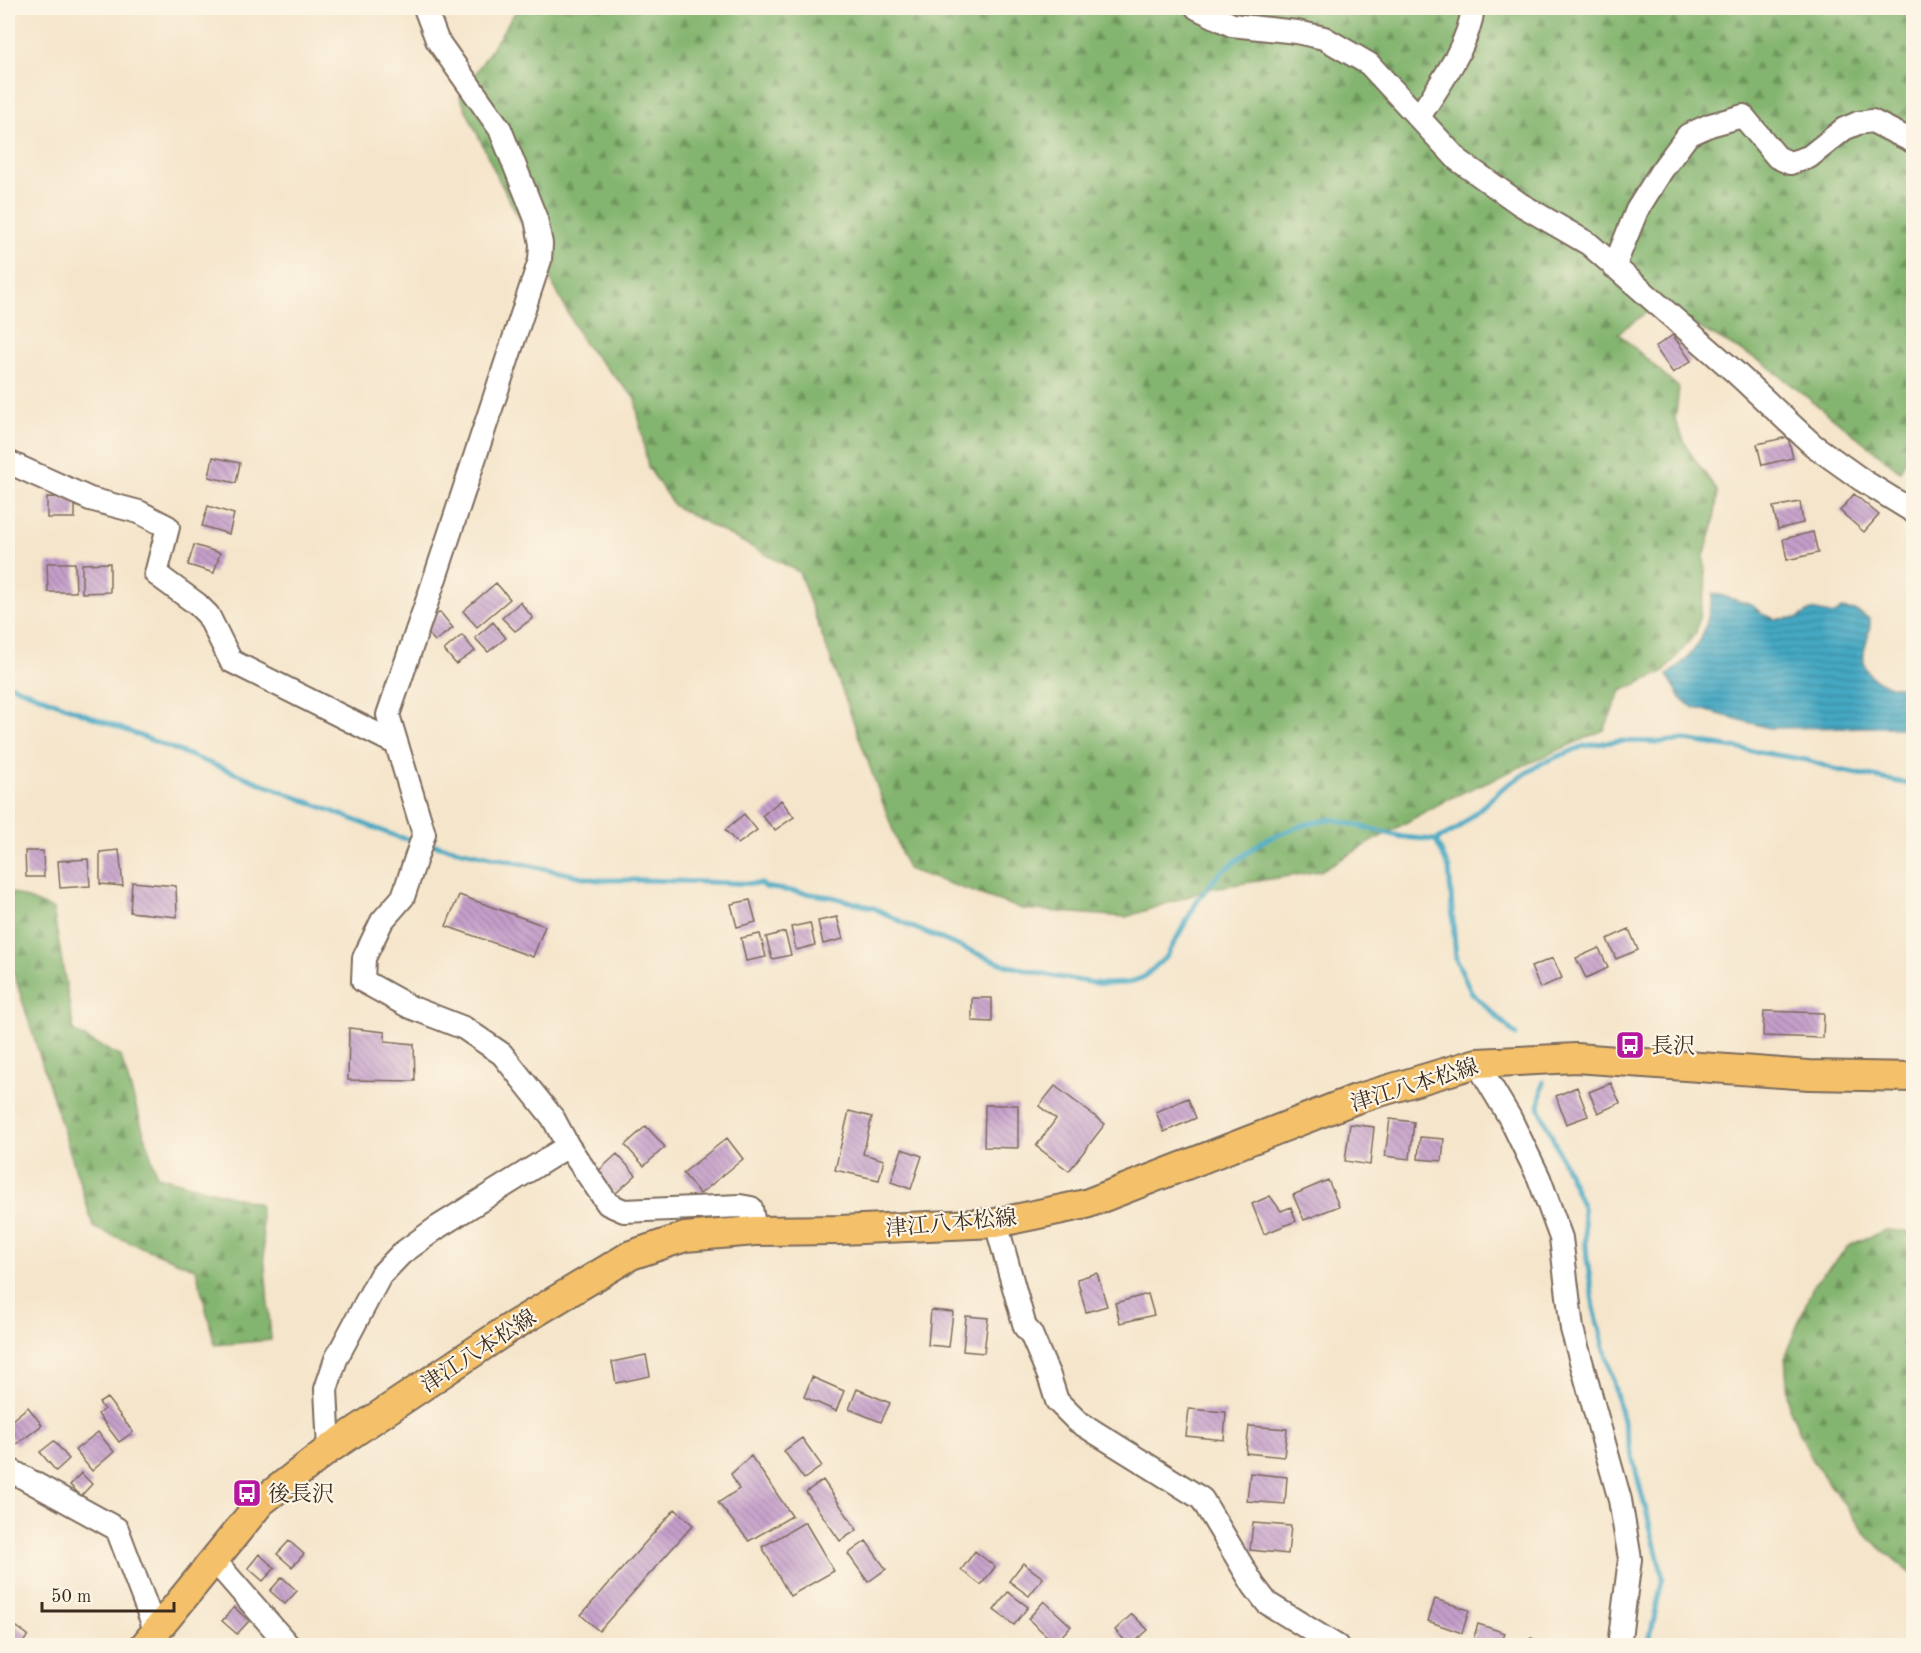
<svg xmlns="http://www.w3.org/2000/svg" width="1921" height="1653" viewBox="0 0 1921 1653" font-family="'Old Standard TT','Noto Serif JP',serif">
  <defs>
    <pattern id="forest-firs" width="22" height="20" patternUnits="userSpaceOnUse" patternTransform="scale(1.5)"><rect width="22" height="20" fill="#84b56f"/><path d="M5 1l3.5 6h-7zM16 11l3.5 6h-7z" fill="#6d935b"/></pattern>
    <pattern id="water-rules" width="6" height="5" patternUnits="userSpaceOnUse" patternTransform="scale(1.5)"><rect width="6" height="5" fill="#44a8c3"/><path d="M0 2.5h6" fill="none" stroke="#3a899e"/></pattern>
    <pattern id="building-back-hatch" width="6" height="6" patternUnits="userSpaceOnUse" patternTransform="scale(1.5)"><rect width="6" height="6" fill="#c59fcb"/><path d="M-1 5l2 2M0 0l6 6M5-1l2 2" fill="none" stroke="#a182a4"/></pattern>
  </defs>
  <rect width="100%" height="100%" fill="#fcf5e5"/>
  <filter id="ink" filterUnits="userSpaceOnUse"><feTurbulence type="fractalNoise" baseFrequency=".0167" numOctaves="2"/><feDisplacementMap in="SourceGraphic" scale="12" xChannelSelector="R" yChannelSelector="G"/><feConvolveMatrix kernelMatrix="1 2 1 2 8 2 1 2 1" color-interpolation-filters="sRGB"/></filter>
  <filter id="wash" filterUnits="userSpaceOnUse"><feTurbulence type="fractalNoise" baseFrequency=".008" numOctaves="4" result="noise"/><feDisplacementMap in="SourceGraphic" scale="24" xChannelSelector="R" yChannelSelector="G"/><feGaussianBlur stdDeviation="1.35" result="paint"/><feColorMatrix in="noise" values="0 0 0 0 0 0 0 0 0 0 0 0 0 0 0 0 0 1.4 0 .05"/><feComposite in="paint" operator="in"/></filter>
  <g filter="url(#wash)">
    <rect width="100%" height="100%" fill="#f5e5cb"/>
    <path fill="url(#forest-firs)" stroke="#607046" stroke-width="1.5" d="M518 8H1913V444L1900 471 1764 363 1657 305 1618 333 1679 388 1675 421 1689 451 1718 492 1713 526 1704 556 1706 585 1696 633 1664 672 1621 691 1604 730 1446 800 1320 871 1213 888 1126 917 1022 909 907 869 799 572 674 506 648 467 635 398 584 344 498 178 460 97Z
      M8 891 53 909 74 1032 121 1057 157 1176 260 1204 271 1340 215 1345 196 1269 94 1228 8 955Z
      M1886 1230 1913 1232V1575L1870 1539 1812 1460 1789 1407 1785 1356 1814 1284 1850 1245Z"/>
    <path fill="url(#water-rules)" stroke="#406970" stroke-width="1.5" d="M1713 593 1752 605 1762 614 1775 619 1798 618 1811 610 1835 615 1841 609 1856 611 1870 619C1872 633 1862 646 1864 661 1867 684 1895 688 1913 688V730L1890 727 1769 728 1693 707 1683 701 1667 675C1701 650 1706 634 1713 593Z"/>
    <g fill="none" stroke-linecap="round" stroke-linejoin="round">
      <path stroke="#44a8c3" stroke-width="5" d="M8 684 398 837 417 841
        M1436 840 1449 869 1456 959 1471 992 1516 1035
        M426 843 597 880H646L762 884 764 887 832 897 874 908 912 927 1005 965 1057 977 1101 984 1128 983 1144 977 1167 956 1199 898 1220 873 1263 841 1303 825 1332 819 1402 837 1436 840 1457 829 1504 787 1542 763 1584 746 1617 741 1661 742 1686 740 1807 760 1834 769 1914 785
        M1543 1082 1539 1107 1583 1207 1587 1259 1594 1308 1663 1577 1648 1646"/>
    </g>
    <g id="blocks">
      <path fill="url(#building-back-hatch)" d="M1673 335 1691 361 1673 373 1655 347Z
        M1788 437 1793 458 1762 465 1757 444Z
        M213 457 240 463 236 483 209 477Z
        M1854 494 1879 515 1864 532 1840 511Z
        M47 497 75 498V518H47Z
        M1800 502 1803 523 1778 529 1773 507Z
        M208 506 234 514 229 534 202 526Z
        M1813 532 1818 553 1787 560 1783 539Z
        M194 545 220 553 214 573 188 565Z
        M47 563H75L76 592H48Z
        M110 563V592L82 593V564Z
        M496 583 510 599 477 627 463 611Z
        M520 602 533 618 515 631 502 618Z
        M440 612 453 628 435 641 422 627Z
        M493 622 506 638 488 652 475 638Z
        M462 635 475 651 456 664 444 650Z
        M781 800 794 817 775 830 762 816Z
        M744 814 757 830 738 844 725 830Z
        M119 850 123 886 100 884V852Z
        M25 851H43L44 877H26Z
        M88 859 90 886 60 888 58 861Z
        M132 882 176 886 177 917 130 912Z
        M459 895 545 926 533 957 446 926Z
        M750 900 756 922 737 927 731 904Z
        M837 917 843 939 823 944 818 921Z
        M810 923 815 945 796 950 791 927Z
        M1629 929 1638 950 1616 959 1607 939Z
        M785 932 791 955 772 959 766 937Z
        M760 934 766 957 746 961 741 938Z
        M1599 948 1608 968 1586 978 1576 958Z
        M1553 958 1562 978 1540 988 1531 967Z
        M972 998H992V1022L972 1021Z
        M1764 1011 1824 1013 1823 1038 1763 1036Z
        M349 1028 385 1032V1041L414 1044 415 1081 348 1080Z
        M1611 1083 1620 1103 1598 1113 1589 1092Z
        M1055 1086 1105 1124 1069 1171 1036 1146 1056 1119 1039 1106Z
        M1577 1087 1588 1116 1566 1124 1556 1096Z
        M1188 1098 1196 1118 1164 1132 1156 1112Z
        M985 1105H1018V1148L984 1147Z
        M849 1111 872 1117 863 1154 884 1160 879 1180 835 1170Z
        M1390 1119 1414 1122 1410 1159 1385 1156Z
        M1350 1124 1374 1127 1370 1165 1345 1161Z
        M646 1126 665 1147 644 1166 625 1145Z
        M1420 1137 1444 1139 1442 1161 1418 1159Z
        M727 1138 743 1159 700 1194 683 1173Z
        M902 1149 922 1156 911 1189 891 1182Z
        M617 1154 636 1175 615 1194 596 1173Z
        M1328 1180 1339 1206 1304 1220 1293 1195Z
        M1270 1196 1281 1211 1291 1207 1296 1221 1264 1234 1252 1204Z
        M1097 1273 1107 1306 1086 1312 1077 1279Z
        M1148 1294 1154 1315 1120 1323 1115 1303Z
        M931 1310 953 1312 949 1347 928 1345Z
        M966 1316 988 1318 984 1353 963 1351Z
        M646 1355 650 1376 616 1383 612 1362Z
        M812 1377 844 1391 836 1411 804 1397Z
        M857 1389 890 1403 881 1422 849 1409Z
        M107 1398 133 1432 119 1442 98 1414 104 1409 99 1403Z
        M28 1407 42 1425 16 1445 8 1434V1423Z
        M1189 1409 1226 1412 1224 1440 1186 1436Z
        M1249 1426 1287 1429 1284 1457 1246 1453Z
        M98 1432 114 1452 92 1471 75 1450Z
        M802 1438 822 1466 804 1479 784 1451Z
        M54 1441 69 1459 56 1471 40 1452Z
        M751 1456 792 1516 749 1541 718 1503 739 1489 731 1474Z
        M81 1473 92 1484 81 1496 70 1485Z
        M1250 1473 1287 1477 1285 1504 1247 1501Z
        M823 1480 857 1530 840 1541 806 1492Z
        M675 1509 693 1525 599 1631 581 1615Z
        M805 1522 834 1571 790 1596 762 1547Z
        M1253 1523 1291 1526 1288 1554 1250 1550Z
        M289 1541 304 1554 292 1567 277 1554Z
        M866 1541 886 1569 868 1582 848 1554Z
        M975 1551 995 1567 981 1585 961 1570Z
        M259 1554 275 1568 263 1581 248 1568Z
        M1023 1563 1043 1578 1029 1596 1009 1581Z
        M282 1577 297 1591 285 1604 270 1591Z
        M1008 1592 1028 1607 1014 1625 994 1610Z
        M1435 1599 1469 1610 1462 1633 1428 1621Z
        M1044 1601 1071 1626 1055 1643 1028 1619Z
        M234 1607 249 1621 237 1634 222 1621Z
        M1132 1614 1148 1630 1130 1646 1115 1630Z
        M10 1622 28 1635 21 1646 8 1644V1626Z
        M1478 1624 1505 1633 1501 1646H1471Z
        M1531 1638 1550 1645V1646H1528Z"/>
    </g>
  </g>
  <g filter="url(#ink)">
    <use href="#blocks" fill-opacity="0" stroke="#7c6b5b" stroke-width="1.5"/>
    <g fill="none" stroke-linecap="round" stroke-linejoin="round">
      <g stroke="#7c6b5b" stroke-width="26">
        <path id="minor" d="M425 8 437 40 500 129 536 219 541 244 540 260 433 584 388 715 424 834 403 897 382 921 364 958 363 981 410 1007 464 1028 502 1054 553 1118 568 1146 608 1204 624 1211 740 1206 751 1208 755 1231
          M1197 8 1232 25 1297 32 1324 38 1369 64 1458 160 1520 204 1589 244 1735 372 1813 445 1862 480 1914 512
          M1419 117C1440 83 1468 48 1473 8
          M1614 267 1637 210 1662 170 1688 135 1710 125 1743 116 1777 157 1790 163 1809 157 1844 129 1858 123 1872 121 1914 142
          M8 462 90 499 139 512 168 527 156 574 197 604 208 615 231 661 395 743
          M1477 1063 1510 1118 1539 1178 1561 1238 1572 1329 1620 1500 1630 1559 1619 1646
          M996 1223 1025 1327 1031 1334 1049 1376 1057 1401 1077 1421 1202 1499 1254 1586 1267 1603 1337 1646
          M329 1449 326 1389 336 1359 380 1276 401 1254 438 1227 568 1146
          M8 1469 117 1529 156 1632
          M214 1560 289 1646"/>
      </g>
      <g stroke="#7c6b5b" stroke-width="32">
        <path id="major" d="M144 1646 261 1502 329 1449 508 1329 631 1255 685 1237 755 1231 840 1230 996 1223 1086 1204 1356 1099 1477 1063 1576 1058 1809 1075 1914 1077"/>
      </g>
      <use href="#minor" stroke="#fff" stroke-width="22"/>
      <use href="#major" stroke="#f4c16a" stroke-width="28"/>
    </g>
  </g>
  <defs>
    <g id="bus-square" transform="scale(1.5)"><rect x="-9" y="-9" width="18" height="18" rx="4" fill="#b5179e" stroke="#fcf5e5"/><path d="M-5-6H5V4H4V6H2V4H-2V6H-4V4H-5ZM-3.5-4V0h7V-4ZM-3.5 1.2v1.5H-2V1.2ZM2 1.2v1.5H3.5V1.2Z" fill="#fff"/></g>
  </defs>
  <g fill-rule="evenodd">
    <use href="#bus-square" x="1630" y="1045"/>
    <use href="#bus-square" x="247" y="1493"/>
  </g>
  <g text-anchor="middle" stroke-width="4.5" stroke-linejoin="round" paint-order="stroke">
    <g font-size="22" fill="#3b2a1e" stroke="#fcf5e5" text-anchor="start">
      <text x="1651" y="1053">長沢</text>
      <text x="268" y="1501">後長沢</text>
    </g>
    <g font-size="22" fill="#3b2a1e" stroke="#fcf5e5">
      <text transform="translate(1414 1084) rotate(-17)" y="8">津江八本松線</text>
      <text transform="translate(951 1222) rotate(-5)" y="8">津江八本松線</text>
      <text transform="translate(478 1350) rotate(-33)" y="8">津江八本松線</text>
    </g>
  </g>
  <rect width="1921" height="1653" fill="none" stroke="#fcf5e5" stroke-width="30"/>
  <path d="M42 1602v9h132v-9" fill="none" stroke="#3b2a1e" stroke-width="3"/>
  <text x="51" y="1602" font-size="18" fill="#3b2a1e" stroke="#fcf5e5" stroke-width="4.5" paint-order="stroke">50 m</text>
</svg>
